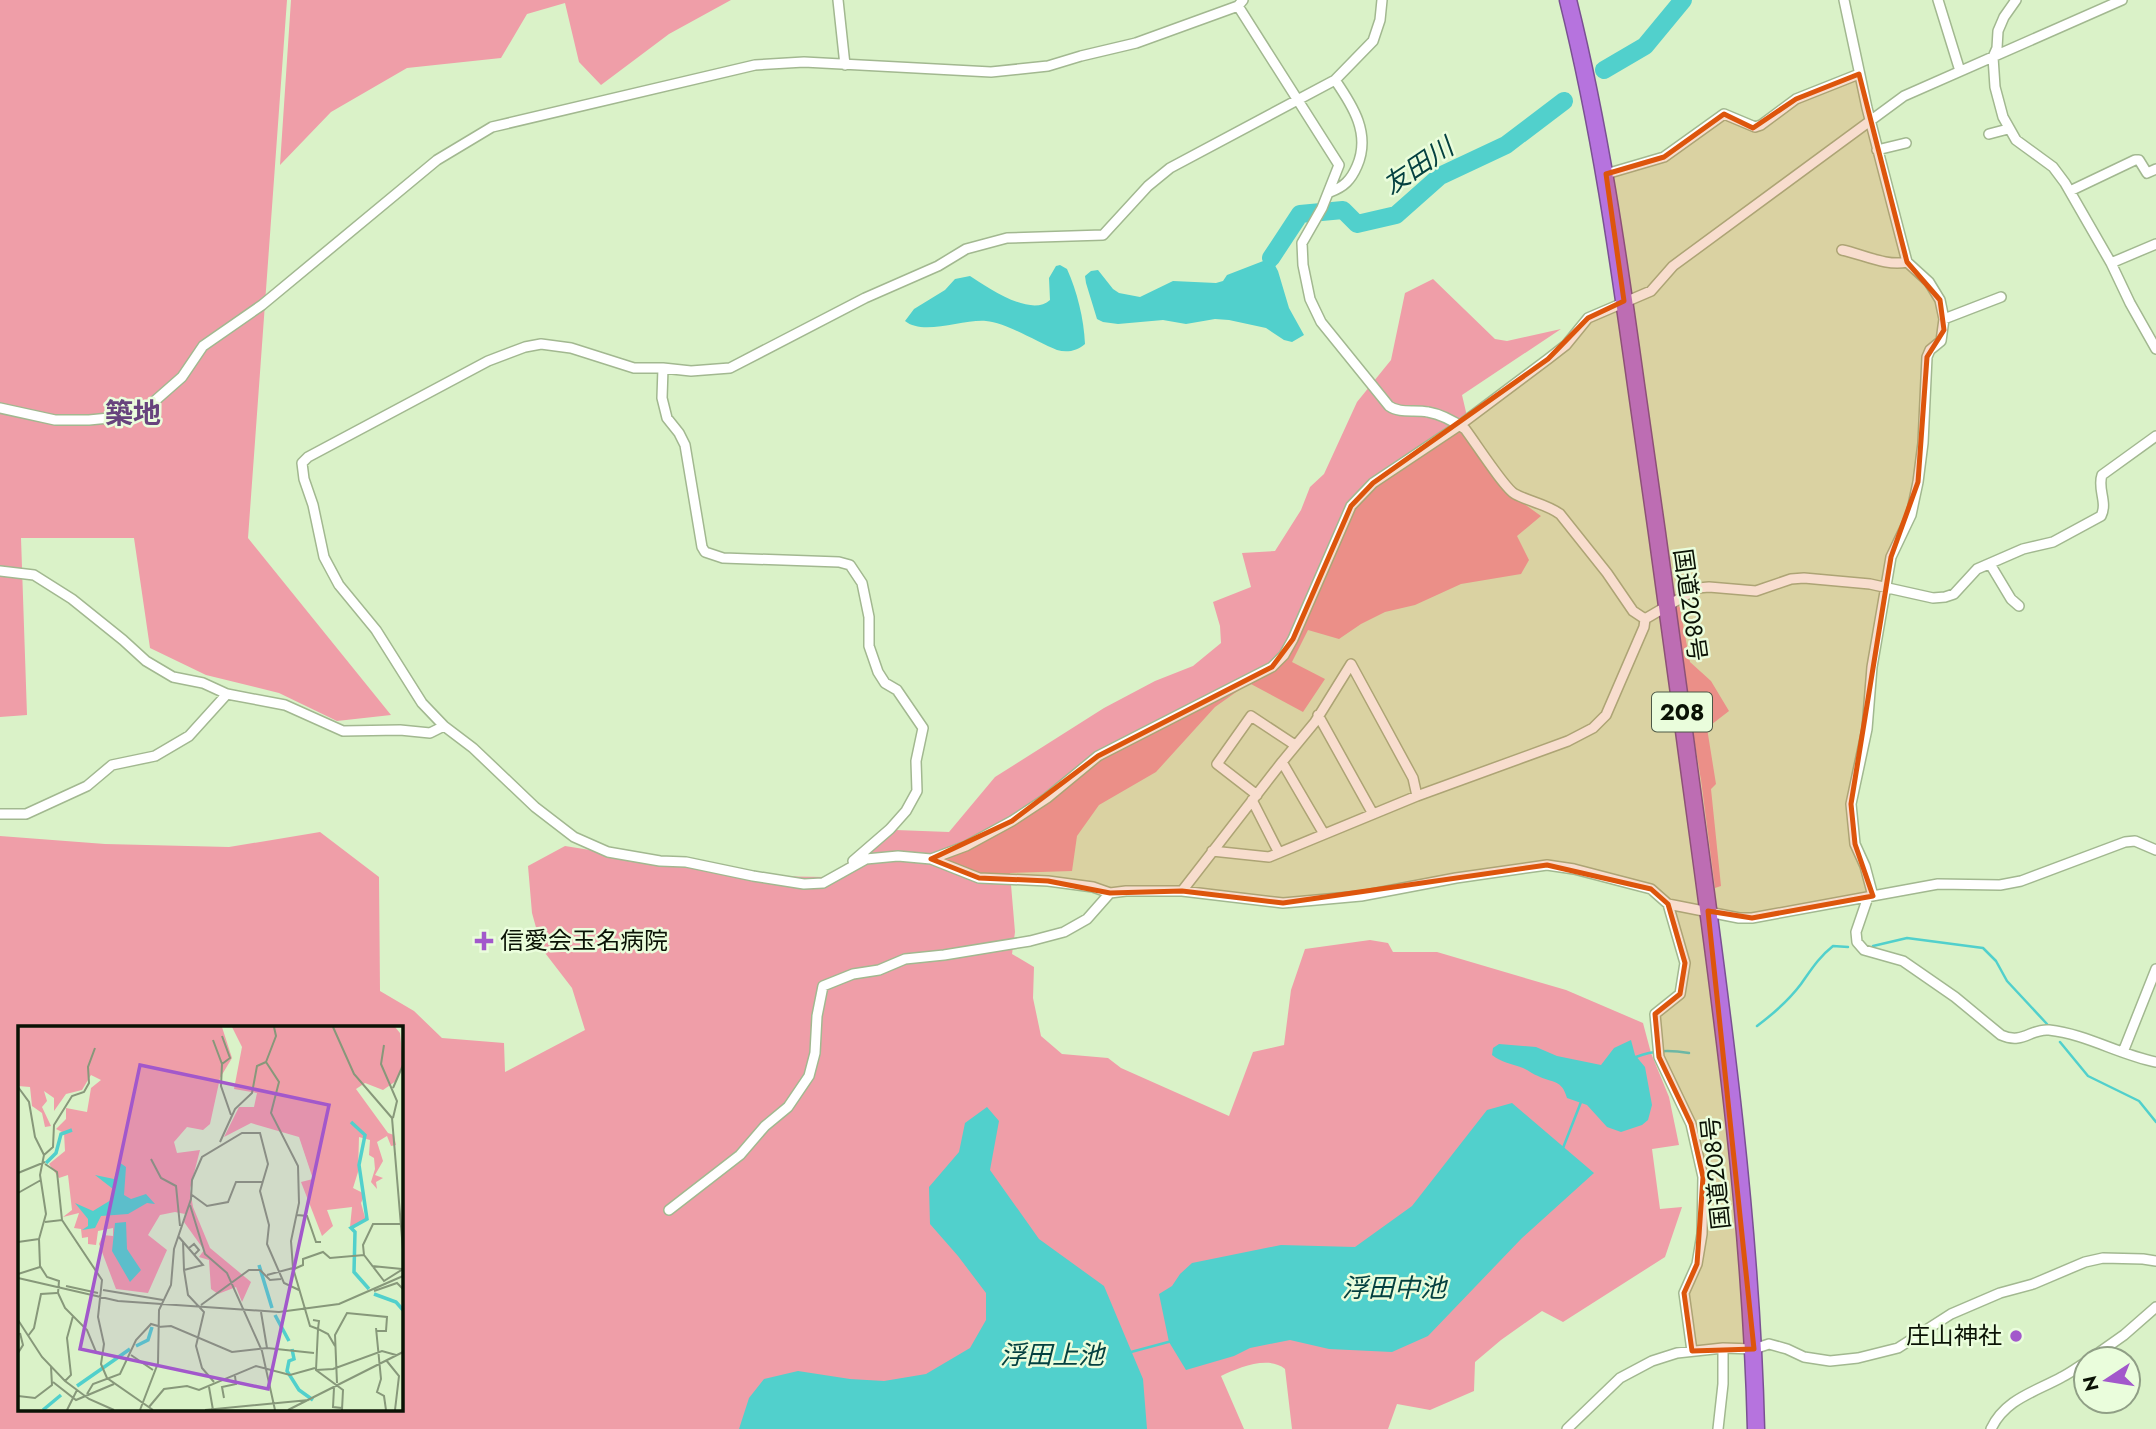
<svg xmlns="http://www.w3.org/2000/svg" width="2156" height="1429" viewBox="0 0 2156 1429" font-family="Jost,'Noto Sans JP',sans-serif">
  <rect width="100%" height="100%" fill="#daf2c8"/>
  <path fill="#ef9ea8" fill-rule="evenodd" d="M0 0H287L248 538 391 715 337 721 279 693 206 675 150 648 134 538H21L27 715 0 717Z
    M291 0H731L669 34 601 85 579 62 565 3 527 14 501 58 407 68 331 112 280 165Z
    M1433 279 1495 339 1507 341 1561 329 1462 395 1470 429 1489 458 1502 488 1541 516 1517 536 1529 560 1521 574 1461 584 1415 605 1385 612 1361 624 1339 639 1308 630 1292 662 1325 679 1303 712 1249 683 1215 707 1156 772 1099 805 1077 836 1072 871 1010 873 1015 932 1012 954 1034 967 1033 998 1041 1036 1062 1054 1108 1058 1121 1068 1229 1116 1253 1052 1284 1045 1291 990 1305 949 1370 940 1388 943 1393 952H1437L1566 990 1643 1023 1651 1053 1669 1097 1679 1145 1652 1149 1660 1209 1682 1207 1665 1257 1563 1322 1542 1311 1501 1340 1475 1362 1474 1391 1430 1410 1397 1404 1388 1429H1292L1285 1369C1268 1355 1238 1368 1221 1376L1244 1429H0V836L105 844 229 847 320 832 379 877 380 991 414 1011 442 1038 504 1043 505 1072 585 1030 572 988 542 949 532 913 528 866 565 846 753 876 826 877 896 830 949 832 995 777 1104 708 1155 681 1193 666 1221 643 1220 626 1213 602 1251 587 1242 553 1275 551 1301 510 1310 487 1324 474 1357 402 1391 360 1405 293ZM19 1028H401V1410H19Z
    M1679 603 1690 662 1711 681 1729 711 1707 728 1716 784 1711 789 1721 886 1715 888 1701 780 1672 608Z"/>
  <path fill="#51d0cc" d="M1271 258 1278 271 1289 308 1304 335 1292 342 1284 340 1266 328 1229 320 1215 319 1186 324 1163 320 1118 324 1103 322 1097 319 1086 283 1085 276 1091 271 1098 270 1113 289 1119 293 1140 297 1173 281 1216 283 1223 281 1227 275Z
    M1060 265 1067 269C1077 291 1084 319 1085 344 1077 351 1067 353 1057 350 1037 342 1007 323 986 321 963 319 923 336 905 321L914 309 945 290 955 279 970 276C987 287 1031 318 1050 300L1049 278 1056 266Z
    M1631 1040 1635 1055 1645 1067 1652 1105 1648 1120 1642 1125 1621 1132 1607 1127 1587 1105 1567 1098C1562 1079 1552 1083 1538 1076 1533 1074 1528 1070 1523 1068 1512 1064 1501 1062 1492 1055L1493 1048 1499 1044 1536 1047 1557 1056 1601 1065 1614 1048Z
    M1512 1103 1594 1173 1522 1238 1428 1336 1392 1352 1329 1349 1290 1340 1250 1348 1234 1356 1186 1370 1169 1342 1159 1294 1172 1286 1180 1274 1192 1263 1281 1245 1355 1247 1412 1206 1487 1110Z
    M987 1107 999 1121 990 1170 1039 1239 1104 1286 1143 1379 1147 1429H739L749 1398 764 1379 798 1371 850 1379 884 1381 926 1374 970 1348 986 1320V1293L958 1256 930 1224 929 1187 959 1152 965 1123Z"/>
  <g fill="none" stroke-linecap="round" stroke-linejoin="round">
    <path stroke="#51d0cc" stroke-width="2.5" d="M1873 946 1907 938 1983 948 1996 961 2007 981 2047 1024
      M1757 1026C1773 1014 1789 1000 1801 984 1811 970 1819 957 1833 946L1848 947
      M2060 1042 2088 1076 2139 1101 2156 1122
      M1636 1057C1654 1050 1670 1050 1689 1053
      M1563 1148 1581 1102
      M1131 1352 1172 1341"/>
    <path stroke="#51d0cc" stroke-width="18" d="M1604 70 1645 46 1683 0
      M1271 258 1300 214 1343 210 1357 224 1396 215 1440 176 1506 145 1564 101"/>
    <g stroke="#a2b890" stroke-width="12">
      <path id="street" d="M838 0 845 65
        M1382 0 1380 20 1373 41 1335 80 1170 168 1148 186 1103 235 1007 238 966 249 938 266 865 298 730 368 691 371 663 368H634L571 348 541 344 525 347 488 361 308 457 302 463 304 479 313 505 324 557 339 585 376 630 422 703 444 726 473 748 535 807 574 837 608 852 660 861 686 862 753 876 804 884 823 883 866 859 898 856 931 859 979 878 1048 881 1093 887 1110 893 1126 891H1182L1283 903 1361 896 1456 878 1547 865 1574 869 1651 889 1668 904 1739 918H1752L1938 884 2000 885 2021 881 2125 842 2135 841 2156 850
        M1844 0 1867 108 1907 262 1929 282 1940 300 1944 319 1941 341 1930 350 1927 357 1923 443 1918 482 1911 515 1891 557 1872 667 1867 729 1851 804 1855 844 1865 866 1873 896
        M1938 0 1960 71
        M2016 0 2004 17 1998 31 1997 48 1993 57 1995 87 2003 117 2016 140 2053 167 2065 183 2111 263 2130 303 2156 349
        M1238 6 1339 165 1322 208 1302 243 1303 265 1310 299 1321 322 1389 406C1400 414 1415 409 1428 412 1440 414 1455 422 1465 429 1475 442 1505 489 1515 494 1530 502 1546 504 1560 514L1607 573 1633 611 1645 619
        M1989 134 2008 129
        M1877 150 1906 143
        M1606 174 1664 157 1724 114 1755 127 1761 125 1796 99 1859 74
        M2070 191 2135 160H2139L2147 173 2156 169
        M1330 192C1344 187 1351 180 1357 166 1371 134 1353 106 1335 80
        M1842 250C1862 254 1887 267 1907 262
        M2111 263 2156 244
        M1944 319 2001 297
        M663 368 662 398 667 418 679 433 685 445 702 547 705 552 723 558 839 562 850 565 862 583 869 617V646L878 672 885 683 897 690 923 728 916 761 917 791 906 811 890 829 853 861
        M0 408 55 420H89L119 417 149 406 182 377 203 346 262 305 437 160 492 127 755 65 804 62 991 72 1048 66 1081 56 1136 43 1238 6 1243 0
        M1990 564 2011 599 2019 606
        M0 571 34 575 72 599 123 640 146 661 173 677 203 683 227 694 285 705 343 731 400 730 430 733 444 726
        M1318 715 1373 814
        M1282 762 1324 834
        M1257 795 1217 764 1251 716 1295 745
        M1252 800 1279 853
        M0 814H26L87 786 112 765 155 756 189 736 227 694
        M1212 851 1269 857 1417 796
        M931 859 966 846 1012 821 1047 798 1098 756 1272 667 1284 655 1293 639 1351 506 1373 483 1460 425 1548 359 1566 345 1588 318 1651 291 1673 266 1904 96 2122 0
        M1182 891 1282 762 1315 722 1351 664 1413 778 1417 796 1568 741 1593 728 1606 715 1644 627 1645 619 1698 588 1709 587 1756 591 1791 579 1804 578 1870 584 1933 598 1945 597 1954 594 1977 569 2023 549 2053 542 2101 516C2108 502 2097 489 2102 475L2156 436
        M1868 897 1856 932 1857 942 1864 950 1903 961 1955 997 2001 1035C2023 1045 2031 1028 2049 1030 2086 1034 2120 1055 2156 1062
        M1668 904 1685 963 1680 994 1655 1014 1659 1057 1691 1124 1703 1177 1702 1234 1697 1264 1684 1293 1692 1351
        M2123 1052 2156 969
        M669 1210 740 1155 765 1126 788 1107 809 1076 815 1053 817 1016 823 986 853 974 879 970 905 959 944 955 1030 941 1064 932 1087 919 1110 893
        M2090 1359 2124 1335 2156 1307
        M1567 1429 1620 1378 1652 1361 1677 1353 1723 1348 1754 1349 1769 1344 1787 1349 1804 1357 1830 1361 1858 1358 1898 1348 1951 1314 2000 1293 2033 1284 2085 1262 2103 1258 2143 1259 2156 1261
        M1718 1429 1723 1384V1348
        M1991 1429C2005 1399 2035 1392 2062 1377 2070 1373 2078 1367 2086 1362"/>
    </g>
    <g stroke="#7a5192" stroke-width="19">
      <path id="highway" d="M1568 0C1600 128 1618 255 1636 385 1651 490 1666 596 1680 701 1712 943 1750 1185 1756 1429"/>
    </g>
    <use href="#street" stroke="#fff" stroke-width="9"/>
    <use href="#highway" stroke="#b673de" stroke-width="16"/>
  </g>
  <path fill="#dd550c" fill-opacity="0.2" stroke="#dd550c" stroke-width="5" stroke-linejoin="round" d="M1859 74 1907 262 1940 300 1944 330 1927 357 1918 482 1891 557 1851 804 1855 844 1873 896 1752 918 1708 911 1754 1349 1692 1351 1684 1293 1697 1264 1703 1177 1691 1124 1659 1057 1655 1014 1680 994 1685 963 1668 904 1651 889 1547 865 1283 903 1182 891 1110 893 1048 881 979 878 931 859 1012 821 1098 756 1272 667 1293 639 1351 506 1373 483 1548 359 1588 318 1624 301 1606 174 1664 157 1724 114 1753 128 1796 99Z"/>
  <g fill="#a258cb" stroke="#eafddc" stroke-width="2.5">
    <path d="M480.5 930.5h7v7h7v7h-7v7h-7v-7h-7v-7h7z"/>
    <circle cx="2016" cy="1336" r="7"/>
  </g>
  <g text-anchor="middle" stroke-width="5" stroke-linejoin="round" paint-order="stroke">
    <rect fill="#eafddc" stroke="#4d5846" stroke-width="2" x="1652" y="692.5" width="60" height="39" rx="5"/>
    <g font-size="23" font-weight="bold" fill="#0a1205">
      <text x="1682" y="720">208</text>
    </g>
    <g font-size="24" fill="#0a1205" stroke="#eafddc">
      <text transform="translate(1690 605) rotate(82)" y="8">国道208号</text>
      <text transform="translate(1716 1173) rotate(-96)" y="8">国道208号</text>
    </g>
    <g font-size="24" fill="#0a1205" stroke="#eafddc" text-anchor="start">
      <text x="500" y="949">信愛会玉名病院</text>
      <text x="2002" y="1344" text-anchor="end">庄山神社</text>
    </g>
    <g font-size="26" font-style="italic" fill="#044140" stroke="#eafddc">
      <text transform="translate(1418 166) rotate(-34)" y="9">友田川</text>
      <text x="1394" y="1297">浮田中池</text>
      <text x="1052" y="1364">浮田上池</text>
    </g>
    <g font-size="28" font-weight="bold" fill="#67437d" stroke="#eafddc">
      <text x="133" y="423">築地</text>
    </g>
  </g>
  <g transform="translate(18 1026)">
    <rect width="385" height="385" fill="#daf2c8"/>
    <path d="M0 1H204L214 32 202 52 192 98 185 104 169 101 156 116 159 127 182 124 172 163 175 181 192 222 233 256 224 276 218 261 200 268 193 263 191 234 181 231 186 224 166 196 167 188 157 186 142 189 130 209 149 224 130 267 98 263 81 218 85 209 95 210V202L80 205 78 219 70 218V211L64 212 63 203 56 202 61 187 45 191 54 184 50 149 41 152 31 138 47 125 46 107 38 103 48 93V82L69 86 73 62 83 54 73 49 64 64 48 68 36 85V72L26 65 29 75 24 81 33 100 27 101 24 87 14 80 12 61 0 60ZM214 1H377L382 7 385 37 378 55 365 64 347 57 338 63 370 107 376 109 378 119 373 120 369 110 359 116 365 135 357 149 365 152 358 156 359 163 353 156 357 143 356 132 351 129 352 114 341 111 340 146 335 162 347 168 343 177 348 195 332 201 334 181 309 184 315 200 304 210 283 156 295 153 281 111 233 97 206 111 221 81H236L239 67 216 63 224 21Z" fill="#ef9ea8"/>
    <path d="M101 136 108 141 106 169 113 173 128 168 137 178 129 177 110 188 83 190 77 202 64 204 70 200V193L57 177 75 185 93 174 95 163 77 149 96 153ZM108 196 109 223 123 244 112 256 94 225 97 197Z" fill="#51d0cc"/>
    <path fill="none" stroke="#51d0cc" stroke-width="3.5" d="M333 96 347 109 341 139 349 193 333 202 337 206 336 246 351 263M28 137 38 127 43 108 54 104M241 239 254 282M356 268 378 276 385 284M257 289 271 315M118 320 130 314 134 301M274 323 276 333 271 335 269 345 281 364 295 374M59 360 112 323M25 384 43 369"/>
    <path fill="none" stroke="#87987a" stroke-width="2" d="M315 1 336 48 374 92 385 224M204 10 212 32 204 38 203 60 213 89M195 14 204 38M366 19 363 38 379 75 375 92M248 36 261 56 253 87 280 140 281 177 273 215 275 242 292 300 300 303 298 344 325 364 324 384M248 36 258 10 256 1M0 61 11 76 17 111 26 129 22 149 28 188 21 213 22 240 29 251 41 255 40 267 47 282 69 304 78 326 84 328M375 62 385 39M202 116 217 83 234 67 239 40 248 36M26 129 35 121 36 99 54 70 66 66 71 57 70 41 77 22M133 133 143 152 158 160 162 200M27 138 39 146 44 194M0 147 27 136M0 167 23 154M174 169 189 180 210 176 218 156H244M172 179 187 228 209 247 244 325 257 384M279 189 289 190 298 216H303M27 196 44 194 84 254 80 291 86 318 83 338 89 352 135 384M160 210 185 239 166 244 170 269 186 286 178 320 184 342 196 356M165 215 166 244M0 216 21 213M171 222 176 218 181 224 176 229M346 229 345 219 355 198H382M354 240 384 243M276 243 285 239V233L305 226 312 232 346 229 366 255 385 243M0 248 22 241M249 249 275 242M0 252 100 275 261 286 321 278 385 250M48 260 80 267M85 264 145 274M356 265 379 257 385 263M183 279 231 244H242L252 254 263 253M243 286 249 322M0 294 24 331 47 355 71 373 96 384M295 294 301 295 300 303 310 308 317 320M140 301 153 300 214 326 249 322 296 327M358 302 363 353 359 366 366 370 368 384M10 310 16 302 23 268 39 267M0 327 5 319 2 307M113 329 135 344M368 334 381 350 377 384M298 344 315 343 364 325 378 329M47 355 53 349 49 312 55 290M35 356 58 374 96 358M319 357 317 309 329 287 369 291 368 305H359M191 361 195 384M316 362 315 381 324 382M69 368 75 358 102 348 118 314 133 298 140 300M0 370 17 372 34 359 33 341M206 372 204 361 218 358 217 350M131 381 146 363 169 360 181 364 238 340 272 349 297 342M49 384 59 364M122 384 140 337 141 284 153 259 156 223 173 173 174 154 184 131 224 107H242L250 138 242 165 251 199 249 218 266 257 281 264M187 384 291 374M270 384 385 326"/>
    <path fill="#a258cb" fill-opacity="0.15" stroke="#a258cb" stroke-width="3.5" d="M122 39 311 79 250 363 62 323Z"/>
    <rect width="385" height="385" fill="none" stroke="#0a1205" stroke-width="3.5"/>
  </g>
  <g transform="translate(2107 1380) rotate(258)"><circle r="33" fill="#eafddc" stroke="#909f86" stroke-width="2"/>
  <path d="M0-5L12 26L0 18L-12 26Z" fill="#a258cb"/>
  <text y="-10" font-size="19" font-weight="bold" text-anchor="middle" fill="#0a1205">N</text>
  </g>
</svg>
